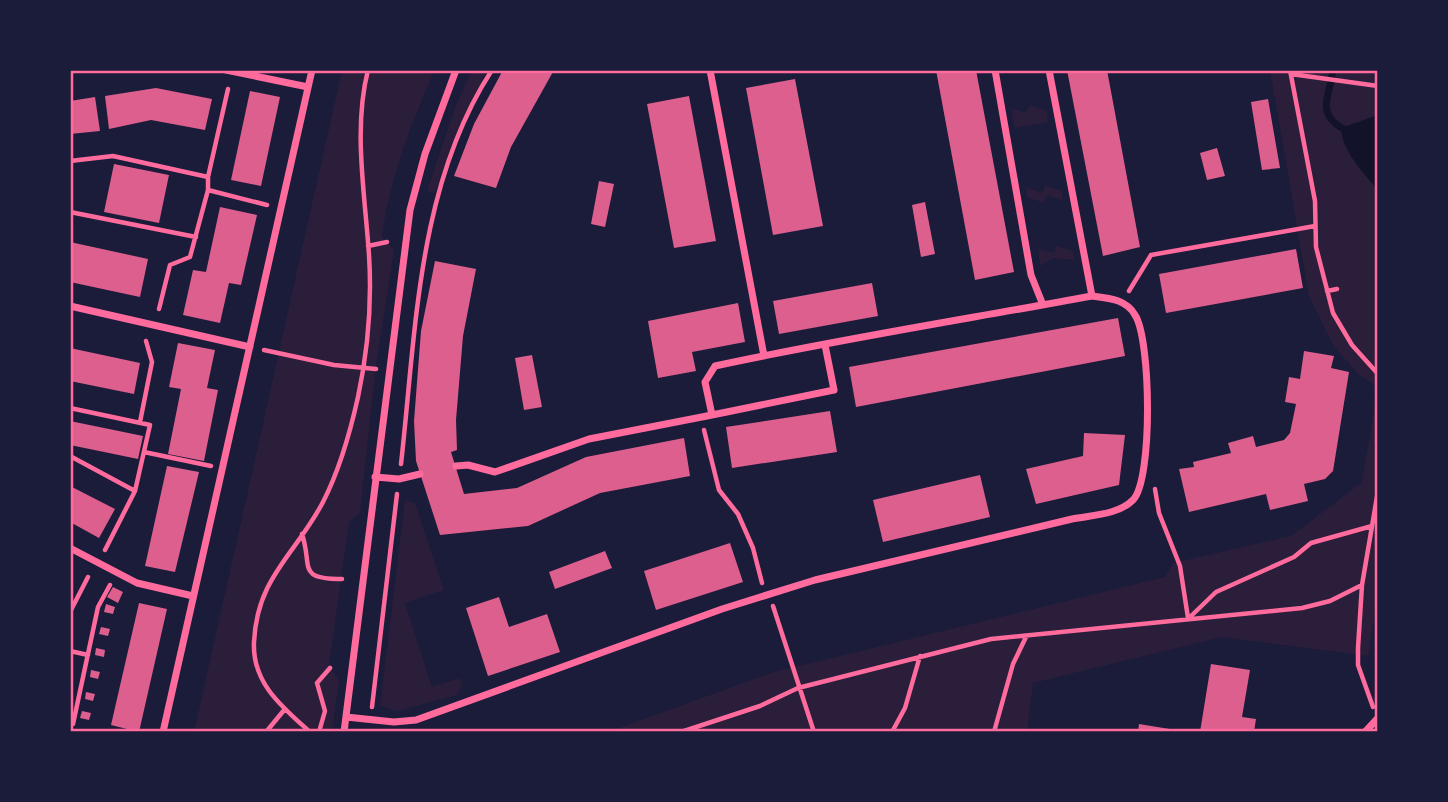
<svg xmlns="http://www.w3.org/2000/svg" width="1448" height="802" viewBox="0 0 1448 802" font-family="Poppins,sans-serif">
  <rect width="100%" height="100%" fill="#1b1b3a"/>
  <path fill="#2a1e3b" d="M342 70H435C410 126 391 175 382 236L394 250 376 365 360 514 349 522 329 666 339 681 332 732H194Z
    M472 70H487L452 142 435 193 427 191 456 105Z
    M1270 70H1378V594L1368 656 1222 637 1033 683 1027 732H608L774 672 1165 577 1173 563 1291 536 1362 482 1378 387 1359 375 1333 345 1309 296Z
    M1030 105 1047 111 1048 122 1015 128 1011 108 1026 113Z
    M1045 185 1062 191 1063 201 1047 195 1044 203 1027 197 1026 187 1042 193Z
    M1056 246 1073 251 1074 260 1053 258 1040 266 1038 249 1054 253Z
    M405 500 415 503 444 590 405 603 432 687 460 678 462 685 457 695 397 711 380 706Z"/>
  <path fill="#12122b" d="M1378 115V190C1364 174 1342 151 1341 128Z"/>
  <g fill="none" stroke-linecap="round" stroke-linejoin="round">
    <path stroke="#12122b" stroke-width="7" d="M1333 70C1328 102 1315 115 1349 132"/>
  </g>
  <path fill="#dd5f8e" d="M503 70H554L511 147 496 188 454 176 474 124Z
    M936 70H976L1014 272 975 280Z
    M1067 70H1107L1140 247 1103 256Z
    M795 79 823 226 773 235 746 88Z
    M156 88 212 99 205 130 151 120 109 129 105 96Z
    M250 91 280 97 261 186 231 180Z
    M689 96 716 241 674 248 647 104Z
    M95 97 100 131 70 134V101Z
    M1268 99 1280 168 1262 170 1251 102Z
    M1217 148 1225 176 1207 180 1200 153Z
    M114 164 169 175 159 223 104 212Z
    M599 181 614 184 605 227 591 224Z
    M925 202 935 254 921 257 912 205Z
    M220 207 257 215 241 285 229 283 220 323 183 315 193 270 206 272Z
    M70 242 148 259 140 297 70 282Z
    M1296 249 1303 288 1166 313 1159 274Z
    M435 261 476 269 463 336 456 420 457 450 451 452 464 494 517 488 586 457 684 438 690 476 600 493 528 526 440 535 416 461 414 421 421 331Z
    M872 283 878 316 779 334 773 301Z
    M738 303 745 342 692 352 696 371 658 378 648 321Z
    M1118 318 1125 356 856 407 849 367Z
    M178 343 215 350 207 388 218 390 204 461 168 454 181 389 169 387Z
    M70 348 140 363 134 394 70 381Z
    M1304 351 1334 356 1331 368 1349 372 1333 471 1325 479 1304 484 1308 501 1270 510 1266 494 1189 512 1179 469 1194 467 1193 462 1231 453 1228 443 1253 436 1256 447 1284 440 1290 433 1296 404 1285 402 1289 377 1300 379Z
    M532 355 542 407 524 410 515 358Z
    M830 411 837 452 732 468 726 427Z
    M70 421 143 436 138 459 70 445Z
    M1084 433 1125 435 1119 485 1036 504 1026 469 1083 456Z
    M167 466 199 472 175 572 145 566Z
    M980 475 990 517 883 542 873 500Z
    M70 486 115 509 99 538 70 522Z
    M730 543 743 582 656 610 644 571Z
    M605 551 612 568 555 589 549 572Z
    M113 587 123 592 118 603 107 597Z
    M499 597 509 627 547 614 560 652 488 676 466 608Z
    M139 603 167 609 139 732 111 725Z
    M106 604 115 607 113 614 104 612Z
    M101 627 110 629 108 636 99 634Z
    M96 648 105 650 104 657 95 655Z
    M1211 664 1250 670 1242 717 1256 719 1254 732H1200Z
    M91 670 100 672 98 679 90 677Z
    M86 692 95 694 93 701 85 699Z
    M82 711 91 713 89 720 80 718Z
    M1139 724 1182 731V732H1138Z"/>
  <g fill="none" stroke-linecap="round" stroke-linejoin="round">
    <path stroke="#ff6b9d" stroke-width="4.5" d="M1290 70 1315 201 1316 247 1333 313 1352 345 1378 374
      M1291 74 1378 86
      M70 161 113 156 208 177
      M208 190 267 205
      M70 212 196 237
      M368 246 387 242
      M1129 291 1151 255 1315 226
      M1327 291 1337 289
      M159 309 170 265 190 257 208 190V177L228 89
      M264 350 334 365 376 369
      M70 408 150 425 135 491 105 550
      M140 422 152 362 146 341
      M704 430 719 490 738 514 753 548 762 583
      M144 452 211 466
      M70 456 135 491
      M401 464C416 332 417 185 492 70
      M1155 489 1159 513 1180 566 1188 618
      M302 534C313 567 296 579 342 579
      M773 606 814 732
      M70 612 88 577
      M1189 618 1216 592 1294 557 1311 543 1372 526
      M70 651 88 655
      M372 707 397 494
      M1373 707 1358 665V648L1362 585 1378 491
      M73 724 98 607 110 585
      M266 732 285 709
      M310 732C282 707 252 683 254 642 257 577 296 554 323 502 340 469 350 433 358 397 368 350 372 302 369 255 365 194 353 129 368 70
      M319 732 325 711 317 683 330 668
      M681 732 760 706 798 688 991 639 1302 608 1330 601 1362 585
      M892 732 905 708 920 656
      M994 732 1013 664 1026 637"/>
    <path stroke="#ff6b9d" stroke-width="7" d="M226 70 308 87
      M710 70 764 356
      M995 70 1031 275 1043 305
      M1049 70 1092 296
      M70 306 250 347
      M456 466 468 465 495 472 589 439 712 415
      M375 477 399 479 420 474
      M70 548 137 583 193 596
      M346 717 394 722 416 720 722 609 815 580 1072 519C1092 515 1118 515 1133 500 1153 480 1151 339 1135 315 1126 299 1108 298 1092 296 967 319 840 339 715 366L705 382 712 415 834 390 825 345
      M163 732 312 70
      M344 732 410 210 425 154 456 70
      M1365 732 1378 718"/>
  </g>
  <rect width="1448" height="802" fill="none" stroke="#1b1b3a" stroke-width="144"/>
  <rect x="72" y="72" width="1304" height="658" fill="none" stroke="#ff6b9d" stroke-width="2.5"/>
</svg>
